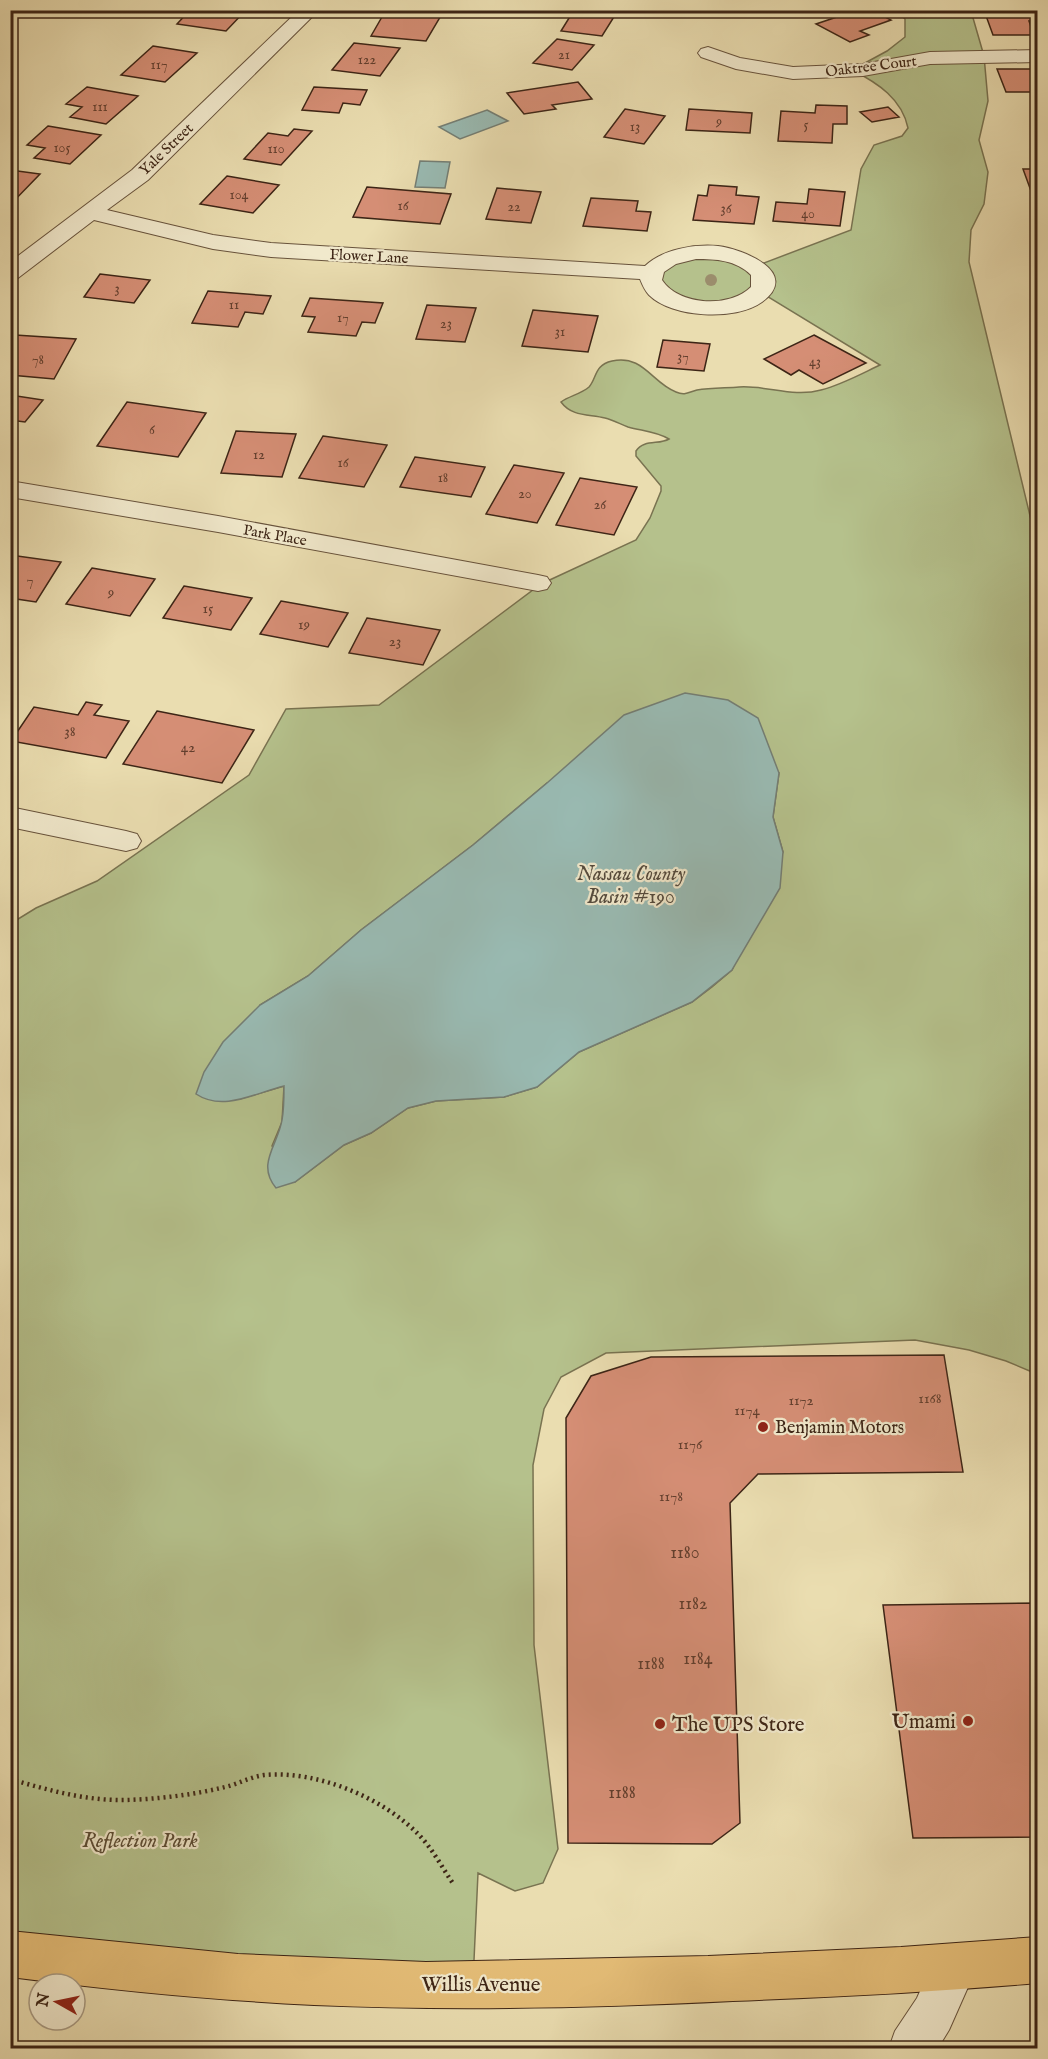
<svg xmlns="http://www.w3.org/2000/svg" width="1048" height="2059" viewBox="0 0 1048 2059" font-family="'IM FELL English',serif">
  <rect width="100%" height="100%" fill="#eaddb0"/>
  <filter id="stains"><feTurbulence type="fractalNoise" baseFrequency=".00333" numOctaves="4"/><feColorMatrix values="0 0 0 0 .2 0 0 0 0 .09 0 0 0 0 .02 0 0 0 .5 -.17"/></filter>
  <radialGradient id="worn" r=".72"><stop offset=".6" stop-color="#630" stop-opacity="0"/><stop offset="1" stop-color="#630" stop-opacity=".3"/></radialGradient>
  <path fill="#b5c18c" stroke="#797351" stroke-width="1.5" fill-rule="evenodd" d="M897 11H971L984 56 988 101 979 140 988 172 984 204 971 230 969 262 1038 549 1037 1374 1006 1361 969 1350 915 1340 606 1353 561 1377 544 1409 533 1465 534 1645 558 1849 543 1883 515 1891 478 1873 473 1982 11 1954 10 924 36 908 97 881 249 775 286 709 379 705 541 584 636 540 650 518 661 491V486L636 456V451C644 439 659 445 669 439 655 431 642 431 628 427 620 424 613 420 605 418 589 414 572 417 561 402 569 396 581 394 589 387 597 378 594 365 612 361 643 354 652 383 676 392 685 396 689 392 697 390 710 388 726 388 739 387 767 385 793 398 821 390 841 385 861 374 880 365L760 292 749 300 680 304 651 273 696 252 756 266 851 230 861 169 874 145 902 136 908 128C902 99 878 83 852 70L887 51 905 37V19ZM779 773 773 817 783 852 732 970 712 987 692 1002 579 1052 537 1087 504 1097 436 1101 408 1108 371 1133 344 1145 295 1182 272 1146 282 1122 284 1086 240 1099 260 1005 308 976 361 930 473 845 547 783Z"/>
  <path fill="#99bab2" stroke="#747e74" stroke-width="1.5" d="M487 110 508 121 460 139 439 127Z
    M420 161 450 162 445 188 415 187Z
    M685 693 728 700 758 718 779 773 773 817 783 852 780 888 732 970 692 1002 579 1052 537 1087 504 1097 436 1101 408 1108 371 1133 344 1145 295 1182 276 1188C256 1164 278 1145 282 1120 284 1109 284 1097 284 1086 255 1093 223 1112 196 1094L204 1072 223 1042 260 1005 308 976 361 930 473 845 547 783 624 715Z"/>
  <path fill="#d58e75" stroke="#3d2516" stroke-width="1.5" d="M190 10H246L226 31 177 24Z
    M386 10H403L442 14 426 41 371 36Z
    M574 10H603L617 12 602 36 561 31Z
    M858 10H872L891 20 860 31 869 35 850 42 816 24Z
    M985 13H1035L1038 21H1029L1034 35H993Z
    M557 39 594 45 572 70 533 63Z
    M354 43 400 48 380 76 332 70Z
    M153 46 197 53 165 82 121 75Z
    M997 69H1034L1038 78V92H1006Z
    M578 82 592 99 552 105 556 109 524 114 507 93Z
    M87 87 138 96 106 124 70 117 82 107 66 104Z
    M314 87 367 90 360 105 343 103 339 113 302 110Z
    M816 105 847 106V124H833L832 143 778 141 781 111 815 113Z
    M888 107 899 117 872 122 860 112Z
    M625 109 665 116 644 144 604 137Z
    M689 109 752 113 750 133 686 130Z
    M48 126 101 135 70 164 34 158 45 148 27 145Z
    M294 129 312 131 281 165 244 159 268 133 288 136Z
    M1023 169H1038V191H1031Z
    M10 170 40 174 10 205Z
    M227 176 279 185 253 213 200 204Z
    M709 185 737 187 736 195 759 197 754 224 693 220 698 195 707 196Z
    M367 187 451 194 440 224 353 217Z
    M497 188 541 192 531 223 486 219Z
    M809 189 845 192 840 226 773 221 776 202 807 204Z
    M591 198 638 201 636 211 651 212 647 231 583 226Z
    M100 274 150 280 134 303 84 297Z
    M208 291 271 296 263 314 245 312 238 327 192 323Z
    M310 298 383 303 375 323 362 322 356 336 308 332 315 317 302 316Z
    M427 305 476 308 465 342 416 339Z
    M533 310 598 316 588 352 522 346Z
    M15 335 76 339 54 379 10 375V343Z
    M814 335 866 363 823 384 799 370 791 375 764 359Z
    M663 340 710 344 704 371 657 367Z
    M10 395 43 400 25 422 10 420Z
    M127 402 206 413 178 457 97 446Z
    M236 431 296 434 282 477 221 473Z
    M323 436 387 445 364 487 299 478Z
    M415 457 485 467 471 497 400 487Z
    M514 465 564 473 537 523 486 514Z
    M580 478 637 487 614 535 556 525Z
    M10 555 61 562 36 602 10 598Z
    M92 568 155 579 130 616 66 604Z
    M184 586 252 598 231 630 163 618Z
    M281 601 348 613 328 647 260 634Z
    M367 618 440 630 423 665 349 653Z
    M86 702 102 705 94 715 129 721 106 758 11 741 34 707 78 715Z
    M157 711 254 730 222 783 123 764Z
    M944 1355 963 1472 758 1474 730 1503 740 1823 712 1844 568 1843 566 1418 591 1376 651 1357Z
    M1038 1603V1837L913 1838 883 1605Z"/>
  <g fill="none" stroke-linecap="round" stroke-linejoin="round">
    <g stroke="#68533c" stroke-width="2">
      <path id="minor" d="M299 10H319L148 180 107 210 213 235 271 243 645 266C663 249 694 244 718 246 742 249 802 272 762 302 736 321 672 318 649 295 645 291 642 284 640 279L271 257 213 249 94 220 18 278 10 280V262L132 170ZM696 259C716 259 736 260 751 275V287C730 308 679 306 662 280L664 272 676 264Z
        M708 47 740 58 793 67 863 64 930 52 1038 50V62L930 64 863 76 793 79 736 69 701 57 698 53 701 49Z
        M10 481 218 516 538 575 547 577 551 583 547 589 538 591 218 532 10 497Z
        M10 807 126 831 137 834 141 841 137 848 126 851 10 827Z
        M953 1946 969 1953 976 1969 949 2030 938 2048H889L895 2031 917 1998 937 1953Z"/>
    </g>
    <g stroke="#3d2516" stroke-width="2">
      <path id="major" d="M10 1931 238 1954 426 1962 708 1956 901 1947 1038 1937V1983C936 1992 834 1997 733 2001 593 2008 453 2011 314 2005 212 2000 111 1990 10 1977Z"/>
    </g>
    <path stroke="#3d2516" stroke-width="4.5" stroke-dasharray="2 4" stroke-linecap="butt" d="M10 1779C48 1790 86 1801 126 1800 158 1799 193 1795 225 1787 238 1784 250 1777 264 1775 317 1770 384 1798 420 1836 434 1851 443 1869 454 1885"/>
    <use href="#minor" fill="#f1e9cc" fill-rule="evenodd"/>
    <use href="#major" fill="#e5be78" fill-rule="evenodd"/>
  </g>
  <circle fill="#9b8d6c" cx="711" cy="280" r="6"/>
  <g fill="#8f2418" stroke="#f1e9cc" stroke-width="2">
    <circle cx="763" cy="1427" r="6"/>
    <circle cx="968" cy="1721" r="6"/>
    <circle cx="660" cy="1724" r="6"/>
  </g>
  <g text-anchor="middle" stroke-width="4.5" stroke-linejoin="round" paint-order="stroke">
    <g font-size="14" fill="#633f2e">
      <text x="564" y="59">21</text>
      <text x="367" y="64">122</text>
      <text x="159" y="69">117</text>
      <text x="100" y="111">111</text>
      <text x="719" y="126">9</text>
      <text x="806" y="129">5</text>
      <text x="635" y="131">13</text>
      <text x="62" y="152">105</text>
      <text x="276" y="153">110</text>
      <text x="239" y="199">104</text>
      <text x="403" y="210">16</text>
      <text x="514" y="211">22</text>
      <text x="726" y="213">36</text>
      <text x="808" y="218">40</text>
      <text x="117" y="293">3</text>
      <text x="234" y="309">11</text>
      <text x="343" y="322">17</text>
      <text x="446" y="328">23</text>
      <text x="560" y="336">31</text>
      <text x="683" y="361">37</text>
      <text x="38" y="364">78</text>
      <text x="815" y="366">43</text>
      <text x="152" y="434">6</text>
      <text x="259" y="459">12</text>
      <text x="343" y="467">16</text>
      <text x="443" y="482">18</text>
      <text x="525" y="498">20</text>
      <text x="600" y="509">26</text>
    </g>
    <g font-size="15" fill="#3d2516" stroke="#f1e9cc">
      <text transform="translate(871 66) rotate(-7)" y="5">Oaktree Court</text>
      <text transform="translate(166 149) rotate(-44)" y="5">Yale Street</text>
      <text transform="translate(369 256) rotate(3)" y="5">Flower Lane</text>
      <text transform="translate(275 535) rotate(10)" y="5">Park Place</text>
    </g>
    <g font-size="15" fill="#633f2e">
      <text x="30" y="585">7</text>
      <text x="111" y="597">9</text>
      <text x="208" y="613">15</text>
      <text x="304" y="629">19</text>
      <text x="395" y="646">23</text>
      <text x="70" y="736">38</text>
      <text x="188" y="752">42</text>
      <text x="930" y="1403">1168</text>
      <text x="801" y="1405">1172</text>
      <text x="747" y="1415">1174</text>
      <text x="690" y="1449">1176</text>
      <text x="671" y="1501">1178</text>
    </g>
    <g font-size="18" fill="#3d2516" stroke="#f1e9cc" text-anchor="start">
      <text x="775" y="1433">Benjamin Motors</text>
    </g>
    <g font-size="18" fill="#633f2e">
      <text x="685" y="1558">1180</text>
      <text x="693" y="1609">1182</text>
      <text x="698" y="1664">1184</text>
      <text x="651" y="1669">1188</text>
      <text x="622" y="1798">1188</text>
    </g>
    <g font-size="20" font-style="italic" fill="#544a3d" stroke="#f1e9cc">
      <text x="631" y="880">Nassau County<tspan x="631" dy="23">Basin #190</tspan></text>
    </g>
    <g font-size="21" fill="#3d2516" stroke="#f1e9cc" text-anchor="end">
      <text x="956" y="1728">Umami</text>
      <text x="672" y="1731" text-anchor="start">The UPS Store</text>
    </g>
    <g font-size="21" font-style="italic" fill="#5b4c34" stroke="#f1e9cc">
      <text x="140" y="1847">Reflection Park</text>
    </g>
    <g font-size="21" fill="#3d2516" stroke="#f1e9cc">
      <text x="481" y="1991">Willis Avenue</text>
    </g>
  </g>
  <rect width="1048" height="2059" fill="none" stroke="#eaddb0" stroke-width="36"/>
  <rect x="12" y="12" width="1024" height="2035" fill="none" stroke="#3d2516" stroke-width="3"/>
  <rect x="18" y="18" width="1012" height="2023" fill="none" stroke="#3d2516" stroke-width="1.5"/>
  <g transform="translate(57 2002) rotate(279)"><circle r="28" fill="#f1e9cc" stroke="#a99b83" stroke-width="1.5"/>
  <path d="M0-4.5L10 22L0 15L-10 22Z" fill="#8f2418"/>
  <text y="-9" font-size="16" font-weight="bold" text-anchor="middle" fill="#3d2516">N</text>
  </g>
  <rect width="100%" height="100%" filter="url(#stains)"/>
  <rect width="100%" height="100%" fill="url(#worn)"/>
</svg>
